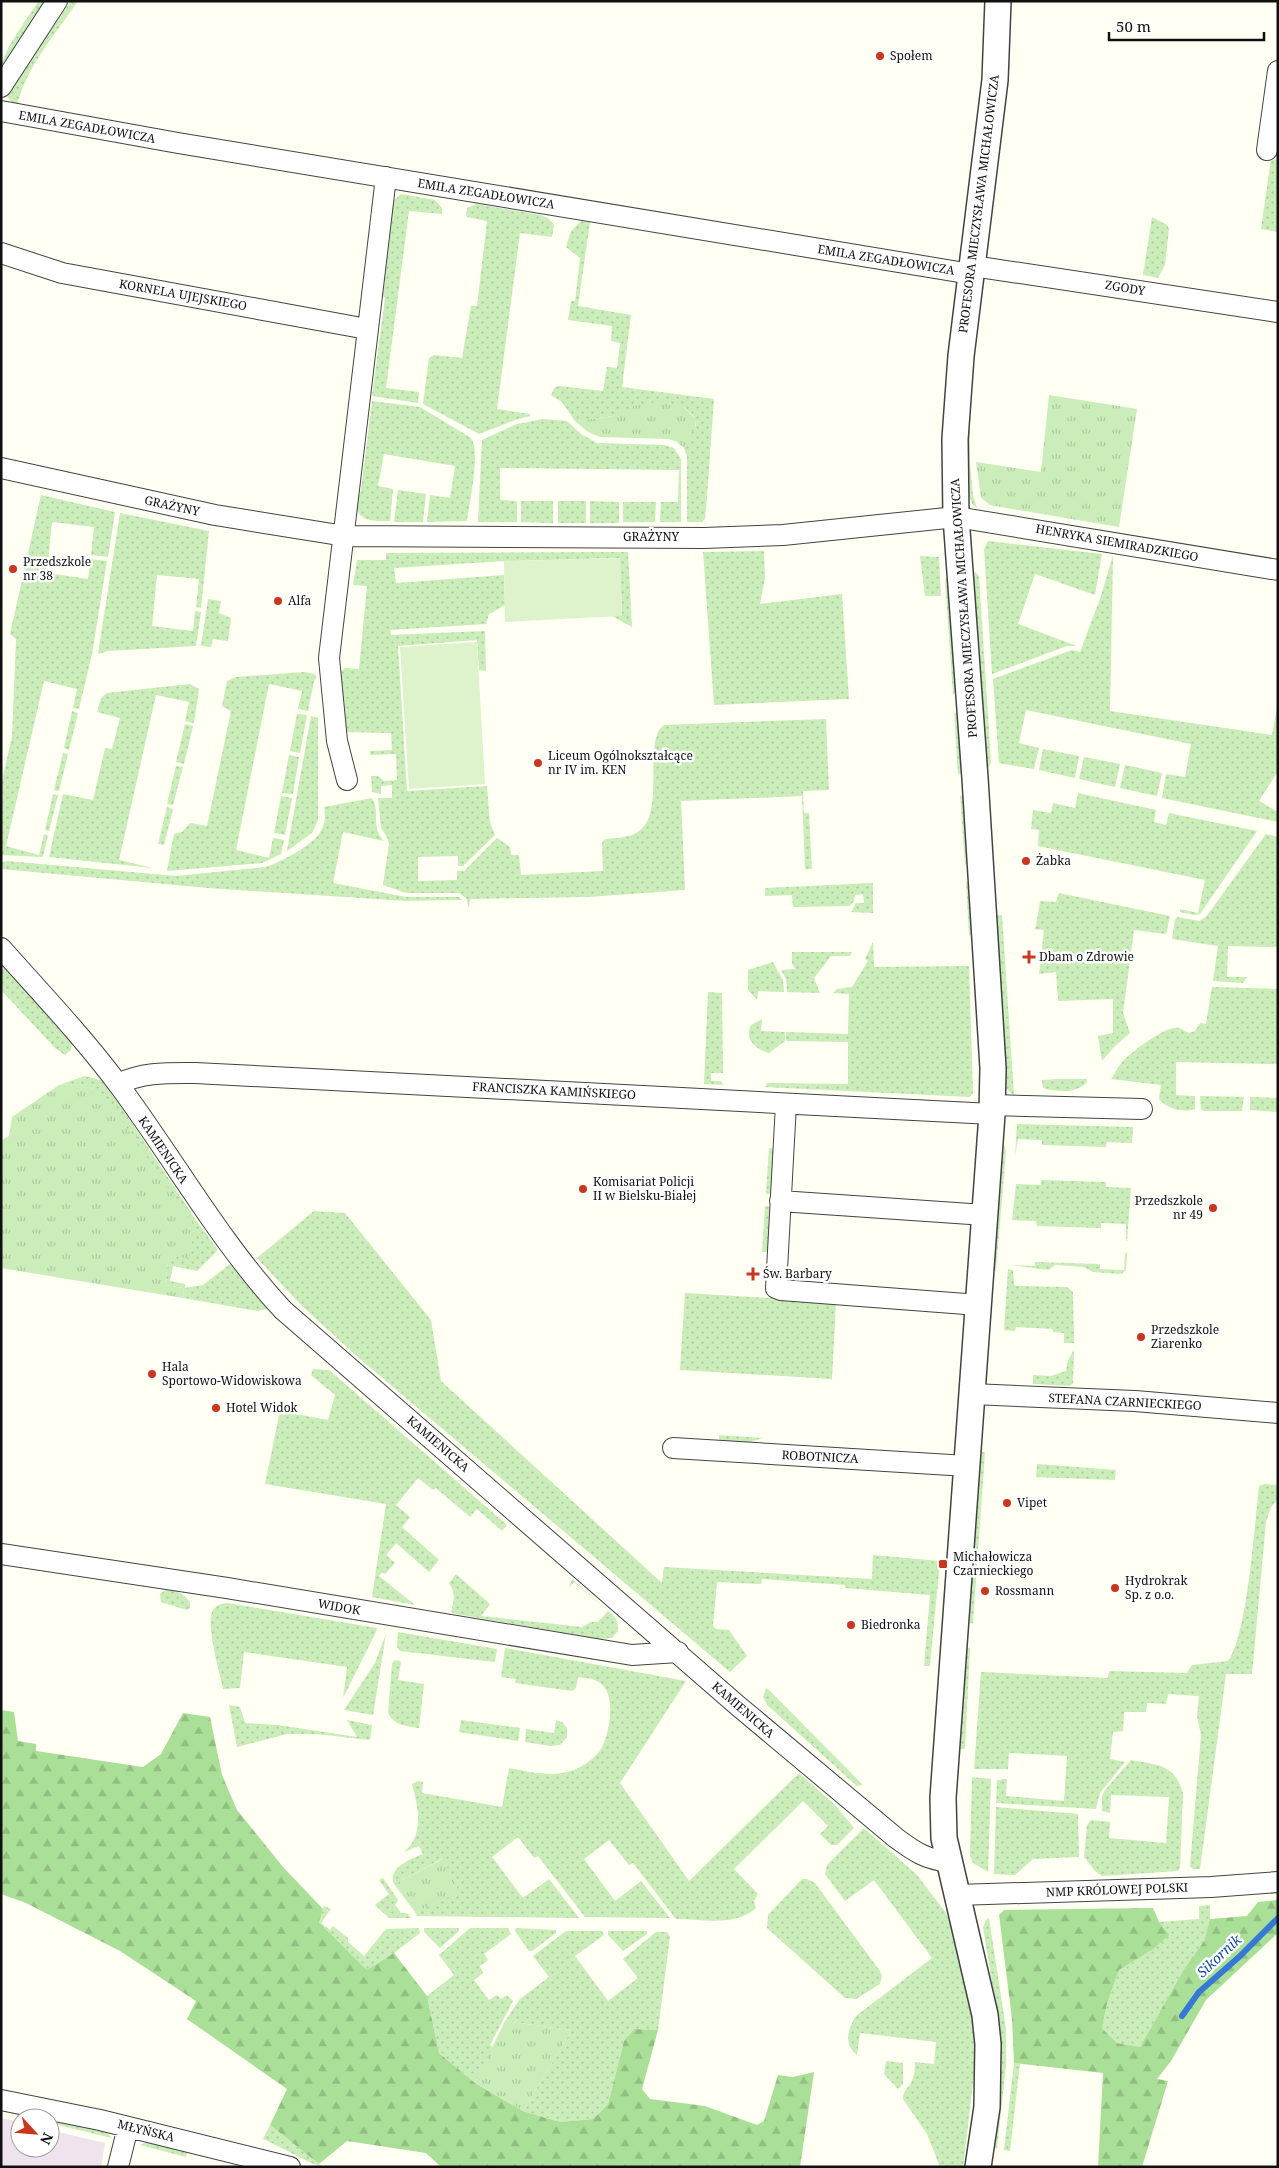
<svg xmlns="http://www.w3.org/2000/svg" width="1279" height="2168" viewBox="0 0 1279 2168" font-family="'Noto Serif',serif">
  <defs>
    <pattern id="grass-dots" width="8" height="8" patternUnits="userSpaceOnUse" patternTransform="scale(1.25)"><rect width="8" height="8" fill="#caedb9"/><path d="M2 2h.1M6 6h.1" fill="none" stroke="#acca9e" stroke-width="1.8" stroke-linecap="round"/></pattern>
    <pattern id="forest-firs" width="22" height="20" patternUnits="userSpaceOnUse" patternTransform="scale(1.25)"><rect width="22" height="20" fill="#aadf97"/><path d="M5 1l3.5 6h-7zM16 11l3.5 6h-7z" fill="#91be81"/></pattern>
    <pattern id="park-tufts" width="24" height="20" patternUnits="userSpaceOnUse" patternTransform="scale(1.25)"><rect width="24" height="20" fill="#caedb9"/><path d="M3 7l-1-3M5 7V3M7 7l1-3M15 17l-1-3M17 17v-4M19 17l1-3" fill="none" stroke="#acca9e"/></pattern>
  </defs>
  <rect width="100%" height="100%" fill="#fffff3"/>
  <path fill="#efe4ee" d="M1 2118 20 2122V2148H50V2130L105 2143 101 2167H1Z"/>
  <path fill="url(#grass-dots)" d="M39 1H49L1 70C1 53 28 17 39 1Z
    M71 1H78C56 33 29 64 18 101L23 109 14 105 8 97 9 92Z
    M1271 159 1278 160V232L1261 229Z
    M401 194 435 200 442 208V214L409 211 386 388 419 392 418 403 372 396 385 298 383 296 393 205 394 200Z
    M476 204 541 215 549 219 554 225 552 237 520 233 497 409 530 414V416L515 420 479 434 423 404 429 358 434 355 462 358 471 306H477L487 221 467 217 466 214 467 208Z
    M1152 217 1167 225 1169 229 1165 265 1158 278 1143 275Z
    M581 221 590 222 578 306 631 315 622 387 714 399 706 510 705 519 702 522H687V457L684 448 689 441V434L696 426V422L694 416 684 407 621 413 613 416 575 421 562 402 551 395 555 387 560 386 603 391 607 367 617 368 620 343 611 341 612 326 568 320 571 301H575L580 258 566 247 571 231Z
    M372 401 420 407 471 438C481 453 469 503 467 521L427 522 430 495 450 498 455 466 384 454 378 486 393 489 390 521C375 521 361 523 355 506L361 490Z
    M966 410H970V464L973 495 977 508 973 505 968 495Z
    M543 419 567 421 581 434 597 443 664 445 674 448 681 459V522H660L661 502H678L679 470 500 468V500L517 501V522H478L482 440 517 424Z
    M398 490 426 494 423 522H394Z
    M41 495 115 512 108 557 91 555 94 527 52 522 47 573 88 579 91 559 107 561 92 654 79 709 73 708 77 689 44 681 6 846 39 855 44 834 48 835 43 857 1 855V784L12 737 16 639 10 634Z
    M521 501H553V523L521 522Z
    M558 501H586V523H558Z
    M590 501 619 502V523H590Z
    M623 502H656L655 522H623Z
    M120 513 209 531 201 608 196 607 199 579 157 575 152 626 193 631 195 611 201 612 196 646 108 651 98 654Z
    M988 541 1102 554 1095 595 1035 574 1018 624 1077 646H1067L992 674 984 549Z
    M764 551 765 578 760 604 842 594 849 699 714 705 703 552Z
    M628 552 632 627 612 616H622L620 558 504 561 394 568 396 583 504 575 505 605 489 614 486 624 390 630 391 635 485 631 486 671 479 670 477 640 398 646 407 791 487 786 490 823 495 835 463 866H458V856L418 857V881L457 880V871H464L497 838 510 847 511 855H519L521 875 603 871 602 843 605 839C615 838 627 838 636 833 668 817 641 741 664 725L826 719 829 790 803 791 804 813H809L812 869H805L802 796 681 801 685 890 589 897 470 899 469 908 466 898 459 893H406L383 885 389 844 387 837 381 828 378 798H392V785L381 786V794L372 792 371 776H378L384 781 397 780 396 754 370 755V751L392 750 391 733 341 732 336 676 345 668 359 669 367 586 353 585 357 560H386V553Z
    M1113 555 1110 711 1272 735 1278 703V771L1259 801 1278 812V822L1162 798 1166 774 1185 777 1191 744 1026 710 1019 743 1039 748 1034 769 999 763 993 679 1072 650 1080 652 1101 596Z
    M920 556 939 557 941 596H925Z
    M975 572 979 576 991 762 989 767 986 768 973 573Z
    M948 575H950L957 690 953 695 945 580Z
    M208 599 221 601 219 613 231 618 228 641 213 639 211 647 201 646Z
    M305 672 314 674 317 677 314 681 308 711 298 709 302 691 269 684 236 850 269 858 273 838 284 840 281 854 262 863 167 871 174 834 182 832 190 823 207 826 231 711 222 706 227 681 236 677Z
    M190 684 199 689 194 723 185 721 189 702 156 695 119 860 153 868 49 857 63 794 93 800 105 748 112 749 120 718 97 712 101 698 107 693Z
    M72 711 78 713 69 750 64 748Z
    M954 712 959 716 964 773 958 774Z
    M297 714 307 715 300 753 290 751Z
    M311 716 318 718V820L312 833 287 851Z
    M185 724 193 726 184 764 176 762Z
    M1043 749 1079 756 1075 778 1039 770Z
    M63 753 68 754 59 791 54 790Z
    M289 755 299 757 293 794 282 793Z
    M1084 757 1120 764 1115 787 1079 779Z
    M1125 765 1162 773 1157 796 1120 788Z
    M176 766 183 767 173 805 167 804Z
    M1078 793 1156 810 1154 822 1166 825 1169 813 1257 831 1200 914 1195 915 1180 912V909L1198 913 1205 880 1038 846 1039 830 1031 829 1033 810 1051 813 1053 803 1075 808Z
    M53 794 58 795 49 831 45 830Z
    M960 795 966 799 969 862 965 865Z
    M281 796 292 798 285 835 274 833Z
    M372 798C381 813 370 826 384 841L343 832 333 883 406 897H459L462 900 406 901 208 888 1 869V863L7 861 176 876 266 867C279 863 312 845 319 834 325 825 326 817 324 807Z
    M167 807 173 809 164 845 158 844Z
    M1266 834 1278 837V947L1228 946 1227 977H1247L1243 983 1213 981 1218 946 1172 939 1175 919 1178 917 1199 921 1206 917Z
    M966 881 971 885 974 933 969 936Z
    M873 883V913L851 912 856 903H864L863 894 855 895 854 901 850 906 793 907 792 895 765 896V888Z
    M1059 893 1170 916 1166 934 1134 930 1123 1013 1130 1033 1114 1047 1102 1061 1098 1036 1113 1033V999L1058 1001 1056 972 1039 974 1044 930 1034 929 1036 926 1040 901 1056 902Z
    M996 915H1002L1014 1095 1006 1089 1004 1084 1003 1025Z
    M873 942 874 967 969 966 973 1093 970 1097 765 1087 767 1083 848 1084V1042L786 1041V1032L848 1034 849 994 833 993 837 989 852 987 868 961 865 959Z
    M792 952H852L850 956H831L814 978 820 993 787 992 786 979 781 970 795 969 792 963Z
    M773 962 783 980 784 992 758 991 757 1000 748 990V970Z
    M1 963 72 1043 71 1050 65 1055 55 1048 1 990Z
    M1212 987 1278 989V1064L1176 1062V1095L1195 1096V1109C1183 1113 1167 1109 1159 1099L1161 1085 1111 1079C1115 1073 1119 1065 1124 1060 1133 1051 1166 1025 1179 1028 1182 1029 1185 1032 1189 1033L1195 1031 1200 1023 1206 1024Z
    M708 992 722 993 723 1073H711V1081H721L723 1085 704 1084Z
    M762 1019 761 1031 785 1032V1041L769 1053C756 1049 744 1040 751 1025Z
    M85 1076 101 1080 110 1090 196 1220 218 1250 197 1271 173 1266 170 1281 185 1284V1288L203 1285 230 1264 267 1306V1309L258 1311 183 1298 184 1288 165 1285 169 1256 93 1089 78 1084 59 1085Z
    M1058 1079H1087V1082C1076 1094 1058 1092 1043 1088L1042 1080Z
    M1200 1096 1244 1097 1242 1111H1204L1201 1109Z
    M1250 1097 1278 1098V1112L1250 1110Z
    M1017 1124 1133 1127 1132 1143 1107 1142 1106 1147 1042 1145V1140L1018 1139 1015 1156Z
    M1000 1143 1005 1146 1006 1151 996 1271H992Z
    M769 1148 775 1149 773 1194H766Z
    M1041 1180 1106 1182V1187L1131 1188 1127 1241H1126V1224L1101 1223V1228L1037 1226 1036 1221 1012 1220 1016 1184 1041 1185Z
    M765 1206 772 1207 770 1252H762Z
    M314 1211 345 1213 431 1320 441 1381 662 1583 664 1567 872 1579 873 1555 940 1561 930 1666H924L930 1595 845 1588V1585L762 1579 761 1584 717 1582 713 1626 716 1629 729 1630 747 1656 730 1672 360 1359 302 1306 257 1258Z
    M1125 1253H1127L1126 1270 1121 1274 1093 1272 1084 1267 1055 1265 1049 1270 1010 1265 1035 1266V1262L1100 1264V1269L1124 1270Z
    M1008 1269 1013 1270 1014 1284 1016 1286 1067 1287 1073 1292 1074 1343H1064V1333L1053 1332V1329L1016 1327 1015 1331 1004 1330Z
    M685 1293 836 1302 832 1379 680 1370Z
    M1074 1350 1073 1383 1070 1386 1033 1384V1375L1051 1376 1066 1371 1068 1360Z
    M313 1369 329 1370 507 1525 502 1531 477 1509 470 1517 436 1488 433 1490 418 1478 396 1505 410 1517 402 1527 439 1560 429 1572 396 1543 386 1555 395 1563 385 1574 382 1572 379 1576 415 1605 372 1597 386 1504 265 1484 280 1411 328 1420 335 1395 311 1375Z
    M719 1435 763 1438 747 1443 719 1441Z
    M979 1452H985L973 1623 968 1624Z
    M1037 1464 1116 1470 1115 1480 1036 1477Z
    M1264 1484 1278 1485V1499L1271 1507 1266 1522 1252 1674H1226L1200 1869H1193L1190 1866 1201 1735 1197 1716 1199 1696 1168 1694 1166 1704 1147 1703 1146 1712H1124L1123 1731 1113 1732 1110 1759 1125 1762 1100 1793 1096 1809 996 1803 997 1780H1001V1779H1007L1006 1796 1064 1801 1067 1756 1009 1753 1008 1769H974L981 1672 1108 1678 1109 1671 1187 1673 1192 1665 1228 1661C1247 1637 1255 1522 1259 1486Z
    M456 1574 490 1604 481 1616 582 1627 591 1622H598L608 1611 574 1582 569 1588 572 1579 614 1616 617 1621 618 1631 612 1638 600 1639 456 1614 451 1612C454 1601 456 1592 449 1583Z
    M167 1589C177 1591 183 1593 190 1602V1608L187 1610 161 1602 160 1594Z
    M227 1603 377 1628 376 1632 343 1698 347 1667 244 1652 240 1688 223 1689C220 1673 205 1623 213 1610 217 1605 221 1604 227 1603Z
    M398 1632 497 1649 495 1662 400 1651 397 1647Z
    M386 1634 373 1715 344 1710 375 1663Z
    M505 1648 686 1681 620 1783 689 1881 799 1773 834 1804 854 1828 837 1845H831L820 1834 828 1826 803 1801 734 1869 758 1894 754 1901 756 1908C736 1927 701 1919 676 1919L633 1863 629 1865 609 1840 584 1859 615 1901 641 1881 670 1918 585 1917 538 1856 534 1858 518 1837 492 1857 523 1898 549 1879 579 1918 417 1916 415 1912 458 1892 442 1859 394 1884C387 1868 411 1859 423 1854L419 1846 404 1852C425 1835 418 1807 412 1784L418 1781 423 1782 422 1793 502 1807 509 1768C530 1772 553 1778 574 1770 584 1766 595 1758 601 1749 610 1733 618 1691 597 1681 592 1678 584 1678 578 1677L576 1688 572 1691 515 1683 516 1679 501 1677Z
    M966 1648H970L965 1749H959Z
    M395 1660 400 1661 401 1663 398 1680 424 1684 419 1728C406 1726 395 1726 388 1713L392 1664Z
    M766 1688 769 1690 863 1785 857 1786 767 1705 763 1697Z
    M229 1705 240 1707 245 1723 278 1725 357 1737 347 1720 372 1725 370 1740 316 1734H287L237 1747Z
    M461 1720 520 1728 518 1741 459 1732Z
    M556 1720 562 1722 567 1728V1737L560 1745 550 1746 525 1742 526 1729 554 1733Z
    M1131 1760C1157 1765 1176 1764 1183 1794L1180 1868 1178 1871 1102 1876 1095 1871 1084 1857 1087 1825 1091 1820 1110 1822 1109 1838 1166 1843 1169 1797 1111 1795 1110 1813 1102 1811V1796L1105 1790Z
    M972 1777 991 1779 988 1872 973 1863 970 1856Z
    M996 1807 1078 1814 1079 1857 1033 1859 1015 1875 994 1874Z
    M864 1828 917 1875 946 1913 954 1934 975 2019 974 2075 963 2167H940L927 2134 903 2099C903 2091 907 2089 911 2083 914 2077 915 2069 915 2062L934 2064 936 2042 860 2033 857 2055C843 2045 848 2028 856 2016L932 1958 874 1880 845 1901 825 1874 827 1865Z
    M383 1878 398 1900 395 1905 401 1913H407L411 1918H389L375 1905 389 1894 379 1880Z
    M802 1879H807L815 1883 880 1971 882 1976 880 1984 856 1999 845 1998 767 1928 768 1915Z
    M1210 1905V1919L1204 1941 1184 1969 1140 2047 1117 2043 1102 2028 1107 2004 1119 1970 1152 1950 1159 1922 1199 1919V1906Z
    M324 1906 331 1909 321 1923 330 1930 333 1926 348 1938V1942L364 1956 386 1929 419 1928 420 1933 394 1953 367 1970 319 1922Z
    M989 1918 1006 2029V2066L997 2149 993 2146 1000 2071V2032L983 1927 986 1920Z
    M424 1928H459V1931L440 1948 424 1932Z
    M470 1928H508L511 1934 484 1954 488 1960 480 1966 483 1973 474 1980 489 2000 497 1995 501 1999 507 1995 513 2001 490 2045 493 2047 475 2083 439 2053 427 1996 454 1975 439 1955Z
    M516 1928 556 1930V1933L532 1951H529L515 1931Z
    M566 1931H602L604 1935 575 1956 608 2001 638 1978 623 1959 656 1932H667L670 1936 658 2030 634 2029 624 2041 608 2104 593 2119 560 2122 523 2111 572 2030 505 2021 520 1999 549 1977 533 1956Z
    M608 1931H647V1934L623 1951 608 1935Z
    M886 2061 903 2063V2084L898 2089 884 2074Z
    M1014 2063 1020 2064 1010 2151 1004 2150Z
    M1 2105 99 2129 106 2132 112 2138 50 2123V2118H30L1 2111Z
    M270 2125 319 2164 322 2167C317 2167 273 2143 263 2139Z
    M147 2142 188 2151 186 2157 140 2145Z"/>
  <path fill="url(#forest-firs)" d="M1 1710 14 1712 18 1741 36 1744V1751L143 1767 161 1754 183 1713 210 1717 222 1775 237 1810 283 1867 323 1909 319 1922 367 1970 394 1953 427 1996 439 2053 475 2083 523 2111 560 2122 593 2119 608 2104 624 2041 634 2029 658 2030 642 2089 650 2099 705 2106 757 2125 764 2121 778 2075 793 2077 814 2072 800 2167H441L426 2153 347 2141 319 2164 270 2125 287 2089 187 2019 196 2001 120 1951 26 1903 1 1894Z
    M1278 1900V1933L1206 2000 1171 2061 1157 2079 1168 2081 1142 2167H1098L1103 2073 1014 2063 1012 2019 999 1915 1004 1910 1153 1908 1159 1922 1169 1935 1152 1950 1119 1970 1107 2004 1102 2028 1117 2043 1140 2047 1184 1969 1204 1941 1210 1919 1247 1916 1258 1902Z"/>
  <path fill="url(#park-tufts)" d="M1049 395 1137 409 1119 527 1001 507 990 505 981 498 976 462 1041 472Z
    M662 401 684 407 696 419 695 430 689 434V441L684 448 677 442 669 439 600 437 588 432 575 421 613 416 634 406Z
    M78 1084 93 1089 107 1099 195 1227 189 1258 169 1256 165 1285 184 1288 183 1298 1 1268V1141L9 1136 12 1117 59 1085Z
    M443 1859 459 1892 415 1912 394 1884Z
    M505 2021 572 2030 523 2111 475 2083Z"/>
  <path fill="#def3cc" d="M620 558 622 616 505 622 504 561Z
    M477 642 485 784 409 789 400 647Z"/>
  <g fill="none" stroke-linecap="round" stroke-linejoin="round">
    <path stroke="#3678d6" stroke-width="6" d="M1182 2016 1199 1992 1239 1957 1278 1918"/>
    <g stroke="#434343" stroke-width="22">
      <path id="minor" d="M1 87 57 1
        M1 111 178 143 971 274
        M1267 150 1278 71
        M1 253 62 273 367 329
        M973 266 1278 312
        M1 468 215 515 345 536 704 538 783 535 956 517 1278 570
        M347 780 337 741 329 658 386 177
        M1 948C41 993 82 1036 118 1084 174 1159 219 1241 283 1310L737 1705 896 1838C915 1852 925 1859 949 1862
        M118 1084C143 1072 167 1073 195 1073L992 1114
        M786 1104 776 1288 781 1290 979 1305
        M992 1105 1142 1109
        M780 1201 985 1215
        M972 1394 1135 1401 1278 1413
        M673 1448 967 1466
        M1 1554 227 1588 632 1655 678 1652
        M957 1895 1211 1887 1278 1882
        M1 2100 100 2120 290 2167
        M118 2167 128 2127"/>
    </g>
    <g stroke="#434343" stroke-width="28">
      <path id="tertiary" d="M978 2167 987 2107 988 2044 985 2015 944 1838 943 1798 992 1114 993 1068 975 778 956 517 955 439 961 356 995 80 998 1"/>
    </g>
    <use href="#minor" stroke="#fff" stroke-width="20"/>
    <use href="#tertiary" stroke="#fff" stroke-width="25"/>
  </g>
  <g fill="#ca361e" stroke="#fff" stroke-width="2">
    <circle cx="880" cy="56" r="5"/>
    <circle cx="13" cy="569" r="5"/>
    <circle cx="278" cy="601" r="5"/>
    <circle cx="538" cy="763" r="5"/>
    <circle cx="1026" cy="861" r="5"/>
    <path d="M1026.5 949.5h5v5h5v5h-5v5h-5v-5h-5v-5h5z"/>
    <circle cx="583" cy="1189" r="5"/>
    <circle cx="1213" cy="1208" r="5"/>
    <path d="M750.5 1266.5h5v5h5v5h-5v5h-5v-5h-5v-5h5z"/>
    <circle cx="1141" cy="1337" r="5"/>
    <circle cx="152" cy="1374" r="5"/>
    <circle cx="216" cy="1408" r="5"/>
    <circle cx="1007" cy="1503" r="5"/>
    <rect x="938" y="1559" width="10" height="10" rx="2.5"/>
    <circle cx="1115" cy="1588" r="5"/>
    <circle cx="985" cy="1591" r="5"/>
    <circle cx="851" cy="1625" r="5"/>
  </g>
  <g text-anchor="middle" stroke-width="5" stroke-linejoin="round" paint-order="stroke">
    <g font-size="12" fill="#101010" stroke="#fff" text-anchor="start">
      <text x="890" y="60">Społem</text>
      <text x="23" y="566">Przedszkole<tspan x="23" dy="14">nr 38</tspan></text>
      <text x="288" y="605">Alfa</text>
      <text x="548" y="760">Liceum Ogólnokształcące<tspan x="548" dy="14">nr IV im. KEN</tspan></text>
      <text x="1036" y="865">Żabka</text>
      <text x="1039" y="961">Dbam o Zdrowie</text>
      <text x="593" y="1186">Komisariat Policji<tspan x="593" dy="14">II w Bielsku-Białej</tspan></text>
      <text x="1203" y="1205" text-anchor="end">Przedszkole<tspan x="1203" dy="14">nr 49</tspan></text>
      <text x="763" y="1278">Św. Barbary</text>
      <text x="1151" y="1334">Przedszkole<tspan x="1151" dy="14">Ziarenko</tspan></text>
      <text x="162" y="1371">Hala<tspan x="162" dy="14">Sportowo-Widowiskowa</tspan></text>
      <text x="226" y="1412">Hotel Widok</text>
      <text x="1017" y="1507">Vipet</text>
      <text x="953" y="1561">Michałowicza<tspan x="953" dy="14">Czarnieckiego</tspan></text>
      <text x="1125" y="1585">Hydrokrak<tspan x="1125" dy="14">Sp. z o.o.</tspan></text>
      <text x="995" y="1595">Rossmann</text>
      <text x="861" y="1629">Biedronka</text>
    </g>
    <g font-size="12" fill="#101010" stroke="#fff">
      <text transform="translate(87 127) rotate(10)" y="4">EMILA ZEGADŁOWICZA</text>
      <text transform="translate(486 194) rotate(9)" y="4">EMILA ZEGADŁOWICZA</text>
      <text transform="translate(979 204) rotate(-83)" y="4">PROFESORA MIECZYSŁAWA MICHAŁOWICZA</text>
      <text transform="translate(886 260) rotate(9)" y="4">EMILA ZEGADŁOWICZA</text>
      <text transform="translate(1125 288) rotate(9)" y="4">ZGODY</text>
      <text transform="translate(183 295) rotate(10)" y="4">KORNELA UJEJSKIEGO</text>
      <text transform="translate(172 506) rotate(12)" y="4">GRAŻYNY</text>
      <text x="651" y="541">GRAŻYNY</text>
      <text transform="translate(1117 543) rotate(10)" y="4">HENRYKA SIEMIRADZKIEGO</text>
      <text transform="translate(964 608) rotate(-94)" y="4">PROFESORA MIECZYSŁAWA MICHAŁOWICZA</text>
      <text transform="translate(554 1091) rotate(3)" y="4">FRANCISZKA KAMIŃSKIEGO</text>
      <text transform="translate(163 1150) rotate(56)" y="4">KAMIENICKA</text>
      <text transform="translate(1125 1402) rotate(3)" y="4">STEFANA CZARNIECKIEGO</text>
      <text transform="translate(438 1444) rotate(41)" y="4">KAMIENICKA</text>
      <text transform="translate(820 1457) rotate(3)" y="4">ROBOTNICZA</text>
      <text transform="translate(339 1607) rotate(10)" y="4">WIDOK</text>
      <text transform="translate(743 1710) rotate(41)" y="4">KAMIENICKA</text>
      <text transform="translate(1117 1890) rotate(-2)" y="4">NMP KRÓLOWEJ POLSKI</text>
      <text transform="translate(146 2131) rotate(14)" y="4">MŁYŃSKA</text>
    </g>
    <g font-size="14" font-style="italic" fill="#104aab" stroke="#fff">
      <text transform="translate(1219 1956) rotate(-43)" y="5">Sikornik</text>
    </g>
  </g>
  <rect width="1279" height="2168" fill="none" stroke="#101010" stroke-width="5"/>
  <g transform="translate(35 2133) rotate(116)"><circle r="24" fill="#ffffff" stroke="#9f9f9f"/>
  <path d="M0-4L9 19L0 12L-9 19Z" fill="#ca361e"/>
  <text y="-8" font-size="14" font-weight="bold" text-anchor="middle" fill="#101010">N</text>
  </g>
  <path d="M1109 32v8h155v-8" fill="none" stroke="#101010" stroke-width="2.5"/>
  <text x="1116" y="32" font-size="15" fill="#101010" stroke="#ffffff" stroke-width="4" paint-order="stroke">50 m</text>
</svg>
